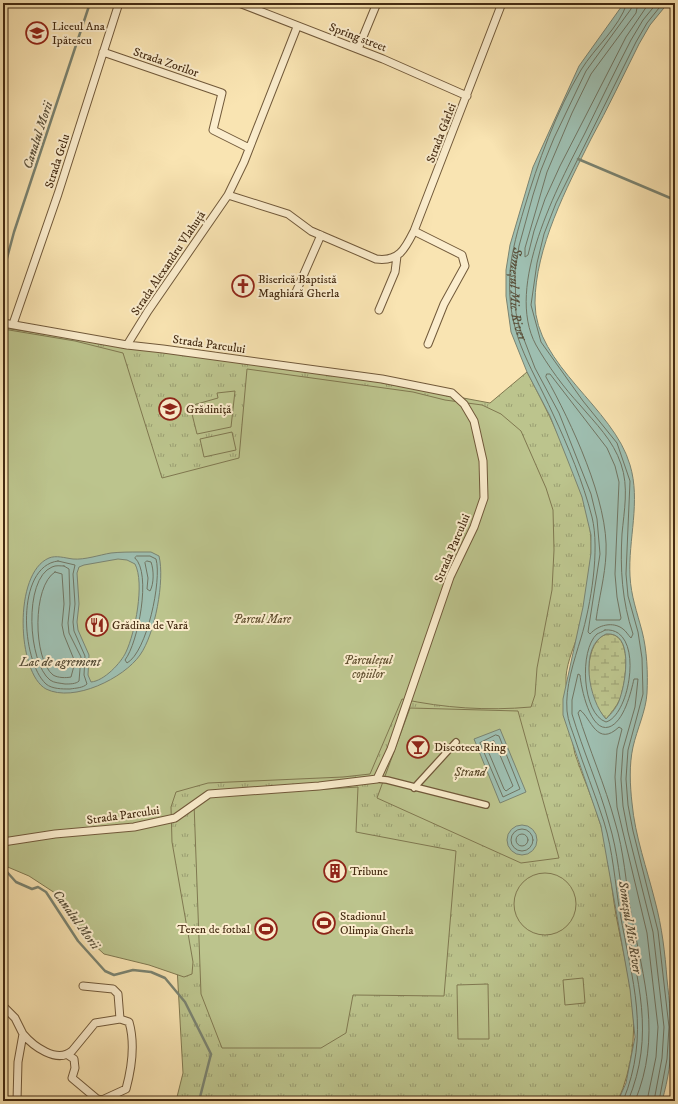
<svg xmlns="http://www.w3.org/2000/svg" width="678" height="1104" viewBox="0 0 678 1104" font-family="'IM FELL DW Pica',serif">
  <defs>
    <pattern id="grass-tufts" width="24" height="20" patternUnits="userSpaceOnUse"><rect width="24" height="20" fill="#bcc48d"/><path d="M3 7l-1-3M5 7V3M7 7l1-3M15 17l-1-3M17 17v-4M19 17l1-3" fill="none" stroke="#9a9f72"/></pattern>
    <pattern id="wetland-marsh" width="20" height="14" patternUnits="userSpaceOnUse"><rect width="20" height="14" fill="#bcc48d"/><path d="M1 5h8M5 5V1M11 12h8M15 12V8" fill="none" stroke="#9a9f72"/></pattern>
  </defs>
  <rect width="100%" height="100%" fill="#f9e4b2"/>
  <filter id="stains"><feTurbulence type="fractalNoise" baseFrequency=".005" numOctaves="4"/><feColorMatrix values="0 0 0 0 .2 0 0 0 0 .09 0 0 0 0 .02 0 0 0 .5 -.17"/></filter>
  <radialGradient id="worn" r=".72"><stop offset=".6" stop-color="#630" stop-opacity="0"/><stop offset="1" stop-color="#630" stop-opacity=".3"/></radialGradient>
  <path fill="url(#grass-tufts)" stroke="#807850" d="M3 328 367 380 490 403 527 372C550 415 579 475 589 522 595 554 587 604 578 635 573 649 565 667 566 683 567 701 571 737 575 754 583 778 594 801 601 826 609 854 611 886 616 915 629 984 647 1032 618 1101H176L183 1073 177 967 3 831Z"/>
  <path fill="url(#wetland-marsh)" stroke="#807850" d="M606 634C634 631 626 682 620 699 617 706 611 713 606 719 601 713 597 708 594 701 586 682 585 643 606 634Z"/>
  <path fill="#bcc48d" stroke="#807850" d="M3 329 75 341 123 353 162 478 239 458 247 369 413 392 445 400 482 405 501 414 521 431 546 488 553 510 554 550 552 590 537 668 535 695 531 707C487 711 444 708 402 699L370 774 343 777 208 783 176 792 171 807 172 842 193 962 192 974 184 977 149 965 104 954 78 930 55 893 29 876 3 865Z
    M235 391 231 427 197 434 190 406 218 398 217 393Z
    M232 432 236 450 204 457 200 439Z
    M410 708 518 711 559 858 521 863 377 798Z
    M358 787 356 832 456 851 444 996 353 995 346 1033 321 1048H222L201 994 194 803 203 797Z
    M514 904a31 31 0 1 1 62 0a31 31 0 1 1-62 0Z
    M583 978 585 1003 565 1005 563 980Z
    M488 984 489 1039H458L457 985Z"/>
  <path fill="#9ebeb0" stroke="#7a8371" fill-rule="evenodd" d="M624 3H668L650 25 639 44C623 76 608 108 591 139 567 187 535 248 535 303 535 365 614 408 630 465 641 501 628 540 630 576 631 596 637 612 642 631 647 650 648 673 647 693 646 711 637 729 633 747 629 765 630 785 632 803 635 836 647 869 655 901 662 927 665 953 667 979 672 1025 675 1056 662 1101H618L626 1083 635 1037 630 989 601 826 569 733 563 715V699L583 607 591 553V535L582 497 568 461 550 416 527 372 511 332 506 296V270L510 245 533 167 579 66ZM606 634C634 631 626 681 620 698 618 706 612 713 606 719 589 701 578 646 606 634Z
    M139 552H151L159 556C165 580 155 634 140 655 124 678 74 703 46 689 17 673 13 573 49 558 56 555 65 558 73 559 85 560 99 555 111 553 120 552 130 552 139 552ZM118 559 127 560 135 564C145 583 135 633 126 652 121 663 104 681 91 682L88 675 89 655 78 630 77 622 79 604 77 573 79 567 84 565Z
    M500 729 526 792 500 803 474 739Z
    M507 840a15 15 0 1 1 30 0a15 15 0 1 1-30 0Z"/>
  <g fill="none" stroke-linecap="round" stroke-linejoin="round">
    <g stroke="#717461" stroke-width="1">
      <path id="s1" d="M632 3 631 9 586 71 554 138 541 170 533 195 519 246 515 271 516 313 520 329 535 368 559 413 591 494 597 519 600 554 588 632 590 634C598 625 613 621 623 629 626 631 628 635 631 638L633 634C622 601 620 569 622 534 624 511 629 487 621 464 613 440 596 424 580 405 564 388 548 366 536 345 504 286 558 186 585 133 600 102 615 71 631 40L643 20 657 3"/>
      <path d="M638 3 636 13 591 74 572 113 547 172 525 248V257L528 255 534 231 545 199 560 166 626 37 649 3"/>
      <path d="M547 374H550L607 448 615 466 619 482 615 574 617 597 621 618 620 620H596C599 598 605 576 606 554 609 502 571 422 546 377Z"/>
      <path d="M137 556H150L156 559C162 580 147 652 127 663L125 660C138 643 152 573 135 558Z"/>
      <path d="M58 561 75 565 73 574 75 604 73 622 74 631 85 656 84 675 87 684C83 688 76 688 70 689 62 689 52 689 46 684 21 661 15 566 58 561Z"/>
      <path d="M147 561 151 562C154 570 154 584 150 591L147 589 148 578 145 563Z"/>
      <path d="M64 566 69 569 70 604 68 623 69 633 81 657 79 681C76 684 70 684 65 684 60 683 54 683 50 680 28 663 23 579 52 567 56 565 60 566 64 566Z"/>
      <path d="M55 572 62 574 64 604 62 625 64 635 75 662 71 677C66 678 58 678 53 675 33 659 32 586 55 572Z"/>
      <path d="M605 630C645 626 631 715 606 722 582 714 579 650 597 634 599 633 602 632 605 630Z"/>
      <path d="M496 735 499 736 520 789 503 797 480 743Z"/>
      <path d="M494 741 513 786 506 791 504 789 486 746 487 744Z"/>
      <circle cx="522" cy="840" r="11"/>
      <circle cx="522" cy="840" r="6"/>
      <path d="M623 1101C651 1033 632 981 620 913 615 883 613 851 604 822 595 794 584 767 575 739 572 730 568 721 567 711 565 687 574 661 581 638 591 604 600 550 592 517 583 482 568 446 553 414 529 361 506 333 510 271 512 250 518 229 524 209 538 162 556 112 581 70 595 47 619 28 627 3"/>
      <path d="M628 1101C656 1034 637 981 625 913 620 883 618 852 609 823 599 786 583 751 572 714V700L578 674 580 675C581 687 590 733 609 727 624 722 631 692 634 679H638L635 707 623 749 621 779 623 806 628 832 653 932 664 1027 662 1058 654 1101"/>
      <path d="M635 1101C662 1036 644 980 631 914 626 884 624 851 615 822 605 785 589 749 578 713L580 710C591 718 597 748 619 727L622 729 617 749 615 777 617 807 647 933 658 1027 656 1057 647 1101"/>
      <path d="M659 1101 667 1059 669 1027 658 931 633 831 628 805 626 779 628 750 643 694 642 658 638 632 628 596 626 574 630 481 617 443 583 401 541 342 531 305 537 263 544 234 556 203 636 42 647 23 663 3"/>
    </g>
    <path stroke="#7a8371" stroke-width="2.5" d="M578 159 675 200
      M3 273 14 232 90 3
      M3 870 7 872 16 882 32 889 38 887 46 892 78 941 105 971 114 975 133 970 151 972 165 978 185 1002 211 1054 199 1101"/>
    <g stroke="#71593a" stroke-width="8">
      <path id="pedestrian" d="M377 779 387 780 486 805
        M414 788 456 742"/>
    </g>
    <g stroke="#71593a" stroke-width="9">
      <path id="minor" d="M239 3 383 59 467 96
        M358 49 377 3
        M103 52 222 93 213 130 249 148
        M228 195 288 214 311 231 376 259C399 262 405 249 414 231L502 3
        M414 231 462 255 465 266 444 304 428 344
        M296 292 321 235
        M379 310 395 272 397 256
        M3 323 127 345 163 349 382 379 452 393 464 404 474 421 483 461 484 498 474 527 450 577 391 749 377 779 319 786 209 794 175 818 134 827 55 834 3 842
        M13 324 58 194 119 3
        M127 345 148 311 228 195 244 162 297 27
        M83 986 113 989 118 994 120 1019
        M3 1006 15 1018 23 1034 18 1062 17 1101
        M23 1034C33 1046 57 1064 72 1051L95 1023 120 1019 129 1022C135 1043 132 1067 126 1089L102 1100 97 1099 72 1078 75 1068 74 1059 68 1055"/>
    </g>
    <use href="#pedestrian" stroke="#fbedcd" stroke-width="5.5"/>
    <use href="#minor" stroke="#fbedcd" stroke-width="7"/>
  </g>
  <defs>
    <g id="school-ring" transform="scale(1.15)"><circle r="9.5" fill="#fbedcd" stroke="#8f2418" stroke-width="1.5"/><path d="M0-5L7-2L0 1L-7-2ZM-4 1L0 2.5L4 1V4Q0 6-4 4Z" fill="#8f2418"/></g>
    <g id="church-ring" transform="scale(1.15)"><circle r="9.5" fill="#fbedcd" stroke="#8f2418" stroke-width="1.5"/><path d="M-1.2-6h2.4v3.5h3.3v2.4h-3.3V6h-2.4V-.1h-3.3v-2.4h3.3Z" fill="#8f2418"/></g>
    <g id="restaurant-ring" transform="scale(1.15)"><circle r="9.5" fill="#fbedcd" stroke="#8f2418" stroke-width="1.5"/><path d="M-5-6h1v4h1v-4h1v4h1v-4h1v5L-1.5 .5V6h-2V.5L-5-1ZM5-6V6H3V1.5H1.5Q1.5-4 5-6Z" fill="#8f2418"/></g>
    <g id="bar-ring" transform="scale(1.15)"><circle r="9.5" fill="#fbedcd" stroke="#8f2418" stroke-width="1.5"/><path d="M-6-5H6L.8 .8V4.5H3.5V6h-7V4.5H-.8V.8Z" fill="#8f2418"/></g>
    <g id="building-ring" transform="scale(1.15)"><circle r="9.5" fill="#fbedcd" stroke="#8f2418" stroke-width="1.5"/><path d="M-4-6H4V6H1V3H-1V6H-4ZM-2.5-4.3h1.7v1.8h-1.7ZM.8-4.3h1.7v1.8H.8ZM-2.5-1h1.7V.8h-1.7ZM.8-1h1.7V.8H.8Z" fill="#8f2418"/></g>
    <g id="stadium-ring" transform="scale(1.15)"><circle r="9.5" fill="#fbedcd" stroke="#8f2418" stroke-width="1.5"/><path d="M0-5a6.5 5 0 1 0 0 10a6.5 5 0 1 0 0-10ZM-3.5-1.8h7v3.6h-7Z" fill="#8f2418"/></g>
  </defs>
  <g fill-rule="evenodd">
    <use href="#school-ring" x="37" y="33"/>
    <use href="#church-ring" x="243" y="286"/>
    <use href="#school-ring" x="170" y="409"/>
    <use href="#restaurant-ring" x="97" y="625"/>
    <use href="#bar-ring" x="418" y="747"/>
    <use href="#building-ring" x="335" y="871"/>
    <use href="#stadium-ring" x="324" y="923"/>
    <use href="#stadium-ring" x="266" y="929"/>
  </g>
  <g text-anchor="middle" stroke-width="4" stroke-linejoin="round" paint-order="stroke">
    <g font-size="12" fill="#442b12" stroke="#fbedcd" text-anchor="start">
      <text x="52" y="30">Liceul Ana<tspan x="52" dy="14">Ipătescu</tspan></text>
      <text x="258" y="283">Biserică Baptistă<tspan x="258" dy="14">Maghiară Gherla</tspan></text>
      <text x="186" y="413">Grădiniță</text>
      <text x="112" y="629">Grădina de Vară</text>
      <text x="434" y="751">Discoteca Ring</text>
      <text x="350" y="875">Tribune</text>
      <text x="340" y="920">Stadionul<tspan x="340" dy="14">Olimpia Gherla</tspan></text>
      <text x="250" y="933" text-anchor="end">Teren de fotbal</text>
    </g>
    <g font-size="12" fill="#442b12" stroke="#fbedcd">
      <text transform="translate(358 37) rotate(21)" y="4">Spring street</text>
      <text transform="translate(166 62) rotate(19)" y="4">Strada Zorilor</text>
      <text transform="translate(441 133) rotate(-69)" y="4">Strada Gârlei</text>
      <text transform="translate(57 161) rotate(-72)" y="4">Strada Gelu</text>
      <text transform="translate(168 263) rotate(-56)" y="4">Strada Alexandru Vlahuță</text>
      <text transform="translate(209 344) rotate(8)" y="4">Strada Parcului</text>
      <text transform="translate(452 548) rotate(-67)" y="4">Strada Parcului</text>
      <text transform="translate(123 815) rotate(-8)" y="4">Strada Parcului</text>
    </g>
    <g font-size="12" font-style="italic" fill="#625131" stroke="#fbedcd">
      <text x="262" y="623">Parcul Mare</text>
      <text x="368" y="664">Părculețul<tspan x="368" dy="14">copiilor</tspan></text>
      <text x="470" y="776">Ștrand</text>
    </g>
    <g font-size="13" font-style="italic" fill="#5a503a" stroke="#fbedcd">
      <text transform="translate(37 135) rotate(-72)" y="5">Canalul Morii</text>
      <text dy="5" stroke="none"><textPath href="#s1" startOffset="319">Someşul Mic River</textPath></text>
      <text x="60" y="666">Lac de agrement</text>
      <text transform="translate(77 919) rotate(54)" y="5">Canalul Morii</text>
      <text transform="translate(631 927) rotate(81)" y="5">Someşul Mic River</text>
    </g>
  </g>
  <rect width="678" height="1104" fill="none" stroke="#f9e4b2" stroke-width="16"/>
  <rect x="4" y="4" width="670" height="1096" fill="none" stroke="#442b12" stroke-width="2"/>
  <rect x="8" y="8" width="662" height="1088" fill="none" stroke="#442b12"/>
  <rect width="100%" height="100%" filter="url(#stains)"/>
  <rect width="100%" height="100%" fill="url(#worn)"/>
</svg>
